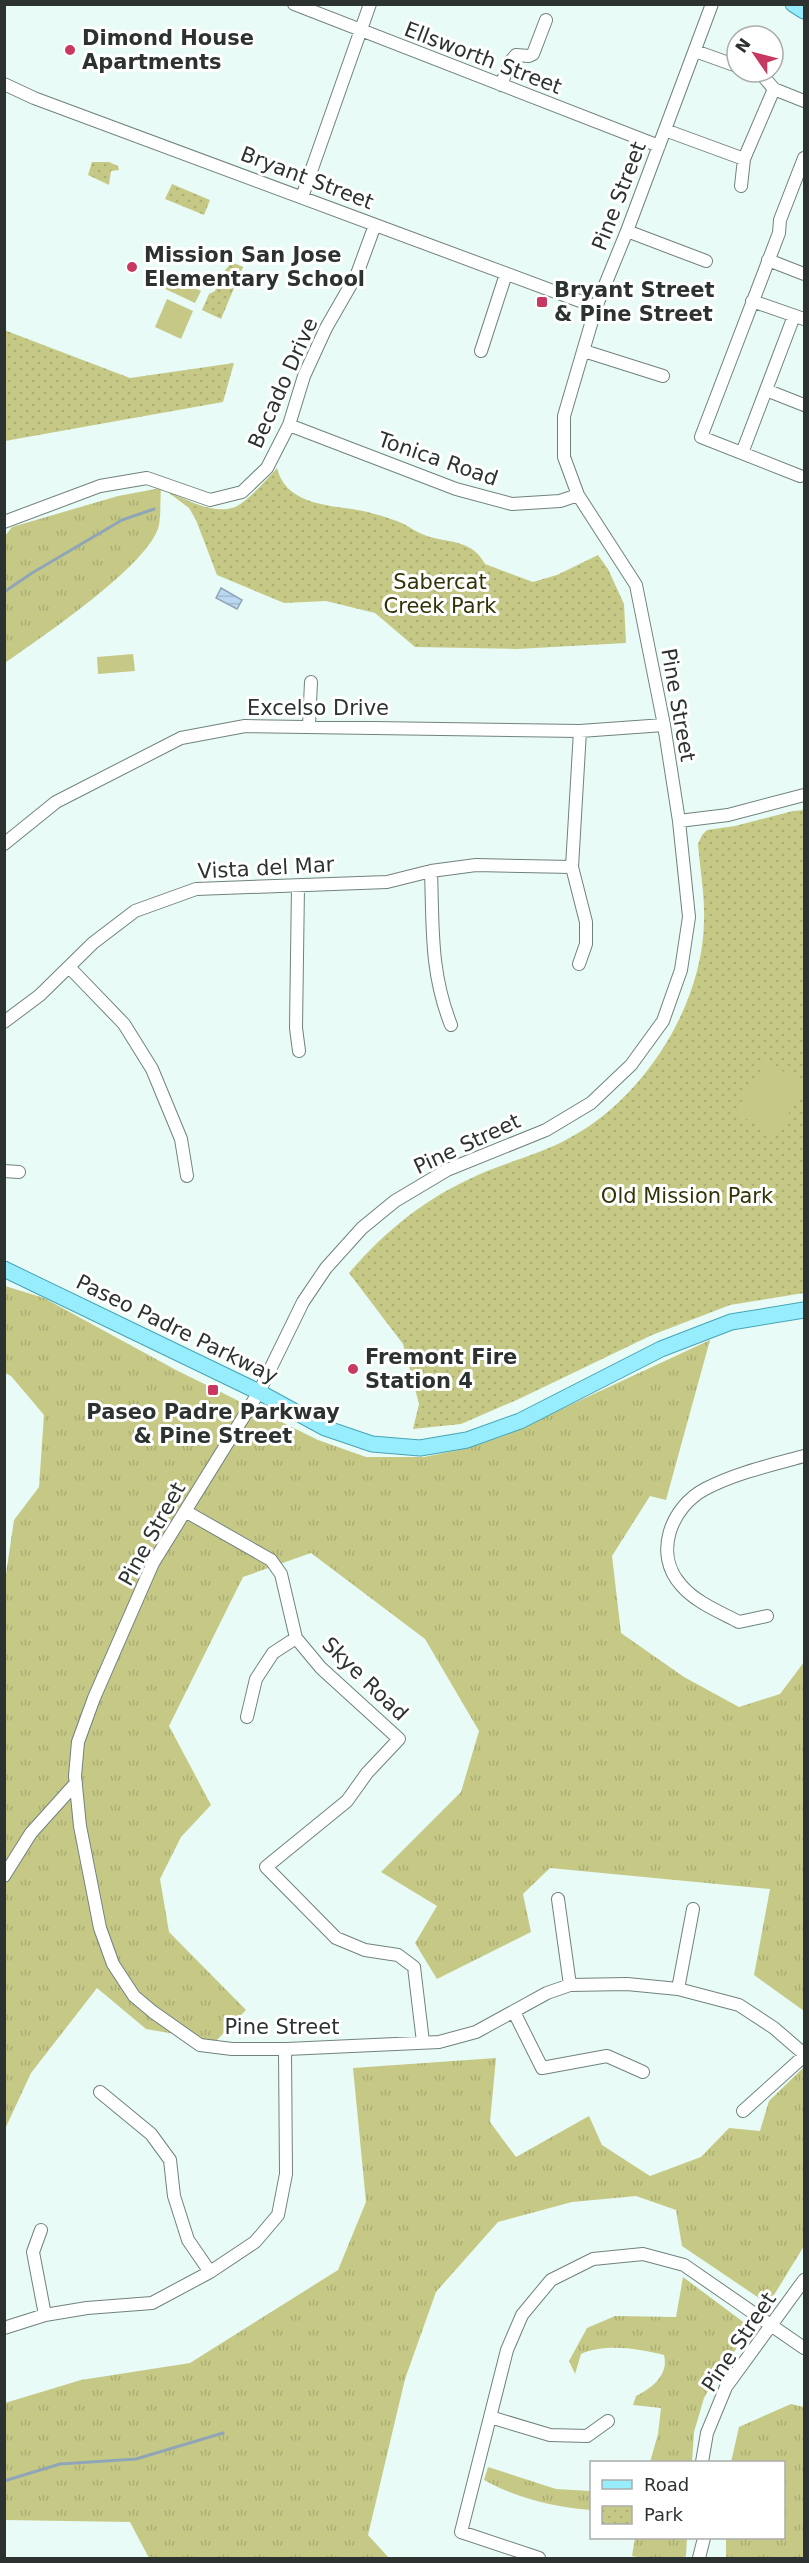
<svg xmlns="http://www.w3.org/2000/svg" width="809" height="2563" viewBox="0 0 809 2563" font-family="'DejaVu Sans',sans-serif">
  <defs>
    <pattern id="grass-tufts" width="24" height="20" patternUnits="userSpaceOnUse" patternTransform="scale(1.5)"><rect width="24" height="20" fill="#c6c986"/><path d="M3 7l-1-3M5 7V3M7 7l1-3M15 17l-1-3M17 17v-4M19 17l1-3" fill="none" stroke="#aaad74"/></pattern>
    <pattern id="park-dots" width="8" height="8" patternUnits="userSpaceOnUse" patternTransform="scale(1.5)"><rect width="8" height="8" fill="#c6c986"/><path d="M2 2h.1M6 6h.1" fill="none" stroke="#aaad74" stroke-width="1.8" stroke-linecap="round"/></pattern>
    <pattern id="water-rules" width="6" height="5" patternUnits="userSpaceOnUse" patternTransform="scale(1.5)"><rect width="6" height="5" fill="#bbd8f3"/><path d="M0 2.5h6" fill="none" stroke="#a1bad1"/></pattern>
  </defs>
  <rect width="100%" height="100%" fill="#e8fbf6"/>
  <path fill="url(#grass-tufts)" d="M161 488C160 500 161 514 159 525 151 564 39 639 5 663V536L12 527 118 496Z
    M5 1286 44 1298 176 1370 318 1440 366 1457H424L468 1448 503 1436 710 1340 666 1500 650 1496 612 1556 621 1633 684 1677 739 1707 780 1694 804 1662V2011L754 1975 770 1889 550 1868 523 1894 531 1932 437 1979 415 1943 437 1906 381 1872 461 1792 479 1731 425 1639 311 1553 243 1577 169 1726 211 1805 181 1837 160 1879 169 1932 246 2010 216 2041 146 2029 97 1988 31 2073 5 2129V1581L14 1520 39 1487 44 1415 11 1376 5 1373Z
    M496 2058 490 2122 516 2157 589 2116 602 2145 650 2176 701 2157 729 2128 760 2131 769 2101 804 2067V2246L774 2295 762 2300 682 2246 676 2210 636 2196 572 2202 498 2222 436 2292 405 2379 368 2535 389 2558H149L130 2522 5 2520V2403L81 2380 190 2363 338 2270 366 2202 353 2068Z
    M683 2277 746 2324 744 2338 715 2378 704 2398 694 2432 692 2462H650L658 2434 661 2408 633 2405 636 2396C652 2388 669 2375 664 2355 638 2349 606 2343 581 2354L575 2374 569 2361 587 2328 615 2316 676 2317Z
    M791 2404 804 2407V2558H726V2538H784V2462H731L739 2427Z
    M488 2467 556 2489 591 2491V2510C555 2507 516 2498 484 2480Z
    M635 2538H687L686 2556 683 2558H642L632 2556Z"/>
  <path fill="url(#park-dots)" d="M92 162H109L118 166 119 170 111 171 109 185 88 175Z
    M172 184 210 200 204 215 165 199Z
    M232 262 243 267 221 319 202 310 209 294 215 291 222 274Z
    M4 330 130 378 234 363 223 402 5 441Z
    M277 468C285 502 323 505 352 509 366 511 383 516 397 521 408 525 418 534 430 537 453 543 473 541 485 564L533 582 557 575 598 555 608 569 624 604 626 643 517 649 415 647 375 613 326 601 284 603 217 575 196 520 189 508 165 490C183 498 211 514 232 508 246 504 267 479 277 468Z
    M804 810V1293L730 1305 652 1335 521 1398 461 1424 413 1429 419 1404 403 1344 349 1273C386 1230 426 1198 478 1175 509 1161 542 1154 571 1137 644 1098 703 1005 704 921 705 896 700 869 698 844L702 835 707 830 735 826 793 811Z"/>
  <path fill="#c6c986" d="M167 275 201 291 195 303 161 287Z
    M167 299 193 311 181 339 155 327Z
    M133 654 135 671 98 674 97 657Z
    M766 1061 804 1084V1088L775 1136 735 1112Z"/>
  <path fill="url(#water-rules)" stroke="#90a6b8" stroke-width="1.5" d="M221 588 242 600 237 609 216 598Z"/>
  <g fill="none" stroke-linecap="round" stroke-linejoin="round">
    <path stroke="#90a6b8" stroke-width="3" d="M4 592 32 573 122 520 154 509
      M4 2481 60 2464 136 2459 223 2433"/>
    <g stroke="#71827e" stroke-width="14">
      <path id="minor" d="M294 4 659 146
        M712 4 627 231 596 307 564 416V457L578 495 636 585 664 725 679 821 689 917 681 970 663 1021 631 1065 591 1103 546 1130 447 1170 395 1201 362 1228 326 1268 303 1302 259 1392 153 1563 94 1698 78 1742 75 1776 80 1826 100 1928 113 1964 134 1996 153 2012 200 2045 232 2049H287L439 2042 476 2032 547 1993 570 1985 627 1984 678 1989 739 2005 774 2028 804 2054
        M695 51 737 66
        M752 72 763 76 774 89 804 101
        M4 84 34 98 596 307
        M501 85 510 62 516 55 529 56 533 54 546 20
        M665 130 744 159
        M741 186 744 159 774 89
        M302 197 370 4
        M627 231 706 261
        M768 260 804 274
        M752 301 804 319
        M481 351 506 274
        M584 351 663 376
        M766 390 804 405
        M289 425 456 489 512 504 560 501 578 495
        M742 453 794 316
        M800 476 701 437 779 233 780 220 804 158
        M4 522 100 486 147 478 210 500 242 492 267 468 289 425 304 376 326 328 357 274 375 225
        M309 725 311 682
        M679 821 728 815 804 795
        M4 844 56 802 181 738 245 726 580 731 664 725
        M431 871C433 927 430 972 451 1025
        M298 886 296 1028 299 1051
        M579 964 586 944V922L572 867 580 731
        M69 967 124 1024 152 1069 181 1139 187 1176
        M4 1022 40 995 93 943 135 911 196 889 387 882 431 871 476 865 572 867
        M4 1171 19 1172
        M185 1511 271 1560 281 1574 296 1638 321 1668 399 1739 367 1773 347 1801 266 1867 336 1938 365 1950 398 1955 414 1967 423 2042
        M767 1616 739 1622C720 1612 695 1602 681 1585 653 1554 671 1507 705 1489 736 1473 771 1465 804 1456
        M247 1717 256 1679 273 1653 296 1638
        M4 1876 31 1833 76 1783
        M558 1899 570 1985
        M678 1989 693 1909
        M514 2012 542 2068 607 2056 643 2072
        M100 2092 151 2134 170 2160 174 2196 188 2240 210 2272
        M743 2111 804 2056
        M41 2230 33 2252 45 2315
        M4 2328 45 2315 87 2308 152 2303 210 2272 255 2242 278 2215 286 2174 285 2051 287 2049
        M490 2417 550 2435 587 2436 608 2421
        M702 2462 707 2433 726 2387 804 2280
        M539 2558 461 2532 507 2350 522 2315 551 2280 593 2259 643 2254 684 2265 804 2348
        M699 2558 704 2538"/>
    </g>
    <g stroke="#46a4b4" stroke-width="17">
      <path id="major" d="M793 4 804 11
        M4 1269 259 1392 325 1428 372 1444 420 1448 467 1440 520 1421 661 1349 731 1322 804 1310"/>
    </g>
    <use href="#minor" stroke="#fff" stroke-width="12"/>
    <use href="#major" stroke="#98edfd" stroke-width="15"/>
  </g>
  <g fill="#c83961" stroke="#fff" stroke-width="2">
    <circle cx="70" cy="50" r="6"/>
    <circle cx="132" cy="267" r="6"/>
    <rect x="536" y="296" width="12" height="12" rx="3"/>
    <circle cx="353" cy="1369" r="6"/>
    <rect x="207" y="1384" width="12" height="12" rx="3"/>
  </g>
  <g text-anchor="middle" stroke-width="6" stroke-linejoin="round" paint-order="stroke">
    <g font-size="21" font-weight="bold" fill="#2b3230" stroke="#fff" text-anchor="start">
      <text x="82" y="45">Dimond House<tspan x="82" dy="24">Apartments</tspan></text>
      <text x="144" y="262">Mission San Jose<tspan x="144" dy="24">Elementary School</tspan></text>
      <text x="554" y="297">Bryant Street<tspan x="554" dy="24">&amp; Pine Street</tspan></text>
      <text x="365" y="1364">Fremont Fire<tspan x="365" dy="24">Station 4</tspan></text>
      <text x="213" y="1419" text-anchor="middle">Paseo Padre Parkway<tspan x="213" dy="24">&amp; Pine Street</tspan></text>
    </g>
    <g font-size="21" fill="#2b3230" stroke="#fff">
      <text transform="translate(483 58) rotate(21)" y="7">Ellsworth Street</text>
      <text transform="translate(307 178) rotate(21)" y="7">Bryant Street</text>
      <text transform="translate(619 196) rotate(-69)" y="7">Pine Street</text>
      <text transform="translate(283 383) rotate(-66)" y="7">Becado Drive</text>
      <text transform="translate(438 459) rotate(19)" y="7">Tonica Road</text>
      <text transform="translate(678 705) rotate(80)" y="7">Pine Street</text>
      <text x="318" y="715">Excelso Drive</text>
      <text transform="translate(266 868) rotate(-3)" y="7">Vista del Mar</text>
      <text transform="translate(467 1144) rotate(-25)" y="7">Pine Street</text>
      <text transform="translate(177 1329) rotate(26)" y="7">Paseo Padre Parkway</text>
      <text transform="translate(152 1534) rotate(-61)" y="7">Pine Street</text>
      <text transform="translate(365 1679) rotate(44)" y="7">Skye Road</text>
      <text x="282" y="2034">Pine Street</text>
      <text transform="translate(739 2342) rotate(-56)" y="7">Pine Street</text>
    </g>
    <g font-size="21" fill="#323307" stroke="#fff">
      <text x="440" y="589">Sabercat<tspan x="440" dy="24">Creek Park</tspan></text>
      <text x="687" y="1203">Old Mission Park</text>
    </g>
  </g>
  <rect width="809" height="2563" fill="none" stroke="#2b3230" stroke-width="12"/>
  <rect x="590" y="2461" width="195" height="78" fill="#ffffff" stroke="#aaadac" stroke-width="1.5"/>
  <rect x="602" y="2480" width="30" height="9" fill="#98edfd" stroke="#aaadac" stroke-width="1.5"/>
  <text x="644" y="2491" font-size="18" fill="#2b3230">Road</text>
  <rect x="602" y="2506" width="30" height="18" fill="url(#park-dots)" stroke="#aaadac" stroke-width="1.5"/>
  <text x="644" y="2521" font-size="18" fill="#2b3230">Park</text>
  <g transform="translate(755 54) rotate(305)"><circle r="28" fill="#ffffff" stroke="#aaadac" stroke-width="1.5"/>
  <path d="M0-4.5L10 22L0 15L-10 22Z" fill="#c83961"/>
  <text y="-9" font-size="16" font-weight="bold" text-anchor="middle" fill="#2b3230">N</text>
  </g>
</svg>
